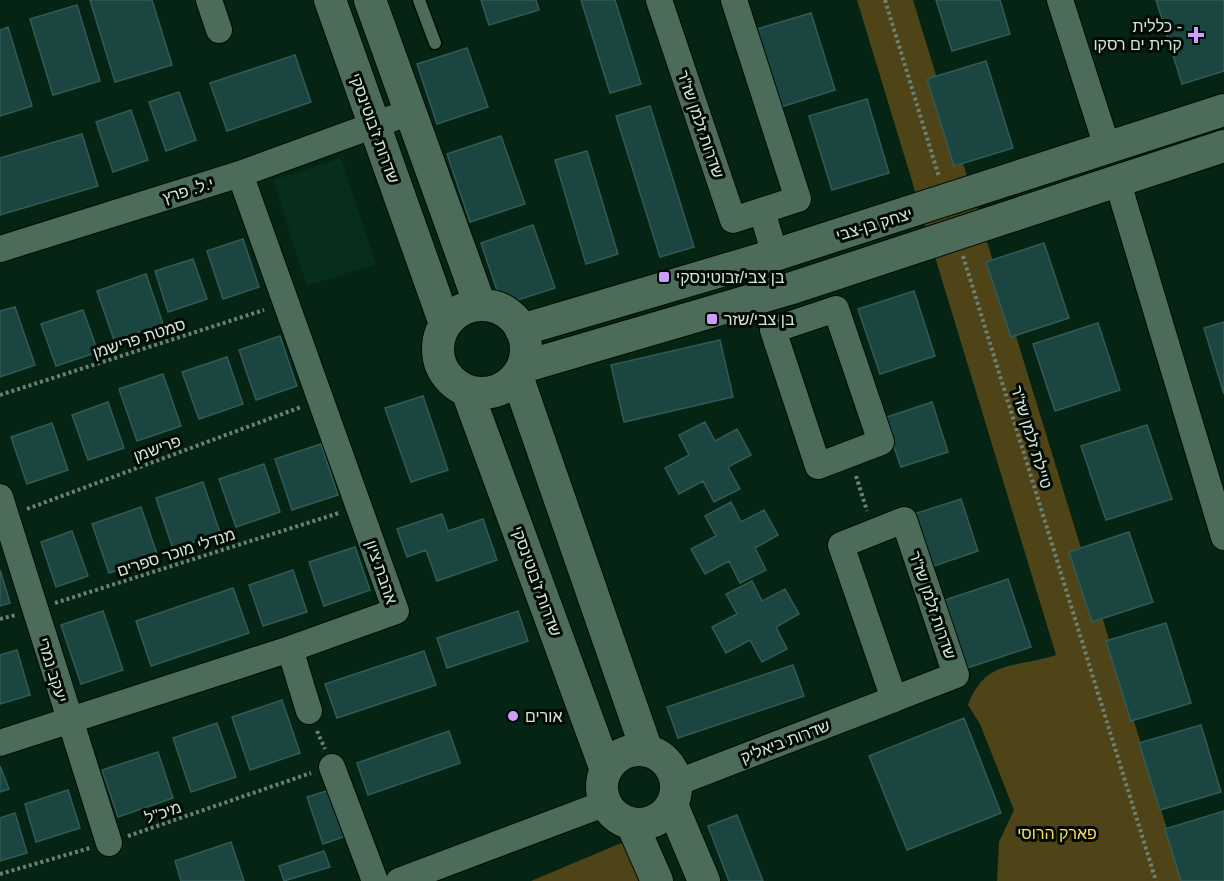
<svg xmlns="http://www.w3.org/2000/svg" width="1224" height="881" viewBox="0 0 1224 881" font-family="Arial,'Noto Sans Hebrew',sans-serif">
  <rect width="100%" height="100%" fill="#062414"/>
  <path fill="#072e1a" d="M341 158 376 264 307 286 273 180Z"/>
  <path fill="#4e4417" d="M857 0H913L1183 881H997L999 842 1014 810 980 724 968 705C985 659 1016 668 1056 655Z
    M626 841 644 881H531Z"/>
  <path fill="#1a4540" stroke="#315b56" stroke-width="1.5" d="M90 0H152L172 65 115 82Z
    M481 0H536L539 10 489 25Z
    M581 0H615L641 84 610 93Z
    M936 0H1000L1010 34 952 51Z
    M1156 0H1224V71L1182 84Z
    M77 5 100 81 53 95 30 19Z
    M811 13 835 90 781 107 757 29Z
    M8 27 32 106 0 116V30Z
    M467 48 488 107 437 124 417 64Z
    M295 55 311 102 227 131 210 83Z
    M986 61 1013 148 954 166 927 79Z
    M179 92 196 140 166 151 149 102Z
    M867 99 889 173 832 190 809 116Z
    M650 106 694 247 660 257 616 116Z
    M131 110 148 160 113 172 96 122Z
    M82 134 98 186 0 215V158Z
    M501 136 525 204 470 222 447 154Z
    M587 151 618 254 586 264 555 160Z
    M533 225 555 288 502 305 481 243Z
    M243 239 259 287 223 299 207 251Z
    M1044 243 1069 318 1011 337 986 262Z
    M193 259 207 299 168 312 155 271Z
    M146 274 163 324 114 340 97 291Z
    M914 291 935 356 880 374 858 309Z
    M15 307 35 365 0 377V311Z
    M83 310 98 352 56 366 41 324Z
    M1224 322V394L1204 328Z
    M1098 323 1120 390 1055 411 1033 344Z
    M280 336 297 386 256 400 239 350Z
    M720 340 733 397 624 422 611 365Z
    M227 357 243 404 199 419 182 372Z
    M163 374 181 426 137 441 119 389Z
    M423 396 448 470 411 482 385 408Z
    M108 402 124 448 88 460 72 415Z
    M932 402 948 452 901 467 884 418Z
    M705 422 715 441 737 429 751 455 728 467 740 489 714 502 703 481 679 494 665 468 689 455 679 435Z
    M52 423 68 470 27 484 11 437Z
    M1147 425 1172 499 1106 520 1081 446Z
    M321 444 338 495 292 510 275 459Z
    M264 464 280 512 236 527 219 479Z
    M203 482 220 533 173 549 156 498Z
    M961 499 978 551 928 568 911 515Z
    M731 502 741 522 764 510 778 535 755 548 766 570 740 583 729 561 705 574 691 549 716 536 705 516Z
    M141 507 158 557 109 573 92 524Z
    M442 514 448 531 483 519 497 560 437 581 426 550 407 557 397 529Z
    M72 531 88 576 56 587 41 542Z
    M1129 532 1153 602 1092 622 1069 552Z
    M355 547 370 590 324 606 309 562Z
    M0 570 10 603 0 606Z
    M293 570 307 612 263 626 249 585Z
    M1008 579 1031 647 967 668 945 600Z
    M752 581 762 601 785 589 799 614 776 627 787 649 762 662 750 640 726 653 712 627 737 614 726 594Z
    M233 588 249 633 151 666 136 621Z
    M103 611 123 670 81 684 61 625Z
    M518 611 528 641 447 668 437 638Z
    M1166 623 1191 703 1131 721 1106 641Z
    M17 650 30 695 0 704V655Z
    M424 651 436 685 337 718 325 684Z
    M793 665 804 696 678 738 667 707Z
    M282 700 300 753 250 770 232 717Z
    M964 718 1001 813 907 850 869 756Z
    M217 723 236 777 191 792 173 738Z
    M1201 725 1221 792 1160 810 1139 743Z
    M449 731 460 763 368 795 357 763Z
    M158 752 173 798 118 817 102 770Z
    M0 766 9 789 0 792Z
    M68 790 80 828 36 842 25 804Z
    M330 790 346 836 323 844 307 797Z
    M1224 811V881H1181L1165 829Z
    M15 813 27 853 0 861V818Z
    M737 815 763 881H729L708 826Z
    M231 842 244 881H181L175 861Z
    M324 851 330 867 284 881 279 866Z"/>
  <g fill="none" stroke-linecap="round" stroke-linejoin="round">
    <g stroke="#000c03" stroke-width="15">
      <path id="service" d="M419 0 435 43"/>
    </g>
    <g stroke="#000c03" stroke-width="28">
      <path id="minor" d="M209 0 219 30
        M659 0 733 220 798 199 734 0
        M1060 0 1108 150
        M1118 183 1224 537
        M762 211 775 255
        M0 249 240 174 410 112
        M836 309 881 442 818 466 773 330Z
        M0 497 109 843
        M904 520 956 675 894 699 841 545Z
        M290 649 309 711
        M0 743 290 649 396 611 240 174
        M332 767 375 881
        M676 783 894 699
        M399 881 606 803"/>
    </g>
    <g stroke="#000c03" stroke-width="34">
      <path id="tertiary" d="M330 0 445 324
        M370 0 480 305
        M438 349a44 44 0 1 1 88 0a44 44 0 1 1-88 0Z
        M521 330 775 255 1224 110
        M523 367 789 289 1224 146
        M517 376 647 751
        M467 391 606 770
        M602 787a37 37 0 1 1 74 0a37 37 0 1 1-74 0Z
        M672 805 704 881
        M632 824 657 881"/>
    </g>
    <path stroke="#6a8173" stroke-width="4" stroke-dasharray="3 3" stroke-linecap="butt" d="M885 0 939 177
      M963 256 1156 881
      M0 395 264 310
      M856 476 867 511
      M27 509 301 407
      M55 603 339 513
      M0 619 16 615
      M317 731 325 749
      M128 836 311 773
      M0 874 90 848"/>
    <use href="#service" stroke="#4c6b58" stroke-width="12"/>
    <use href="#minor" stroke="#4c6b58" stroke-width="26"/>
    <use href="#tertiary" stroke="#4c6b58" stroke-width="32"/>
  </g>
  <g fill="#d09dff" stroke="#020a04" stroke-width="2">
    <path d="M1193 26h6v6h6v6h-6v6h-6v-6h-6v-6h6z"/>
    <rect x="658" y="271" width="12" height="12" rx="3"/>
    <rect x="706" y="313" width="12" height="12" rx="3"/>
    <circle cx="513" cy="716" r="6"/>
  </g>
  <g text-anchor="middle" stroke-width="6" stroke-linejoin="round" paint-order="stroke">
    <g font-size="16" fill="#d3e4d8" stroke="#020a04" text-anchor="start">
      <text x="1182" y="32" text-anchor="end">כללית -<tspan x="1182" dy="18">קרית ים רסקו</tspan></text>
      <text x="676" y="283">בן צבי/זבוטינסקי</text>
      <text x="724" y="325">בן צבי/שזר</text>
      <text x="525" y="722">אורים</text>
    </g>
    <g font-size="16" fill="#d3e4d8" stroke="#020a04">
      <text transform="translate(701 124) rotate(71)" y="6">שדרות זלמן שז"ר</text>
      <text transform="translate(375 128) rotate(70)" y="6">שדרות ז'בוטינסקי</text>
      <text transform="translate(188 190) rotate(-17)" y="6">י.ל. פרץ</text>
      <text transform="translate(874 224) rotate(-17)" y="6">יצחק בן-צבי</text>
      <text transform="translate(139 338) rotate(-18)" y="6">סמטת פרישמן</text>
      <text transform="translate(1032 437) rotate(73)" y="6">טיילת זלמן שז"ר</text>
      <text transform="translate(157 448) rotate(-20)" y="6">פרישמן</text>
      <text transform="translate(176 552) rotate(-18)" y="6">מנדלי מוכר ספרים</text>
      <text transform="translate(382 572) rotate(71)" y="6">אהבת ציון</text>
      <text transform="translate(537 581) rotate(70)" y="6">שדרות ז'בוטינסקי</text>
      <text transform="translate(933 605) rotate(71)" y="6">שדרות זלמן שז"ר</text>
      <text transform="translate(53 670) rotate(73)" y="6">יעקב נמרי</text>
      <text transform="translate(785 741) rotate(-21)" y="6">שדרות ביאליק</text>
      <text transform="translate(163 812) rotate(-19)" y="6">מיכ"ל</text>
    </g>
    <g font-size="16" fill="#fcde5b" stroke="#020a04">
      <text x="1057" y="839">פארק הרוסי</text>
    </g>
  </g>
</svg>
